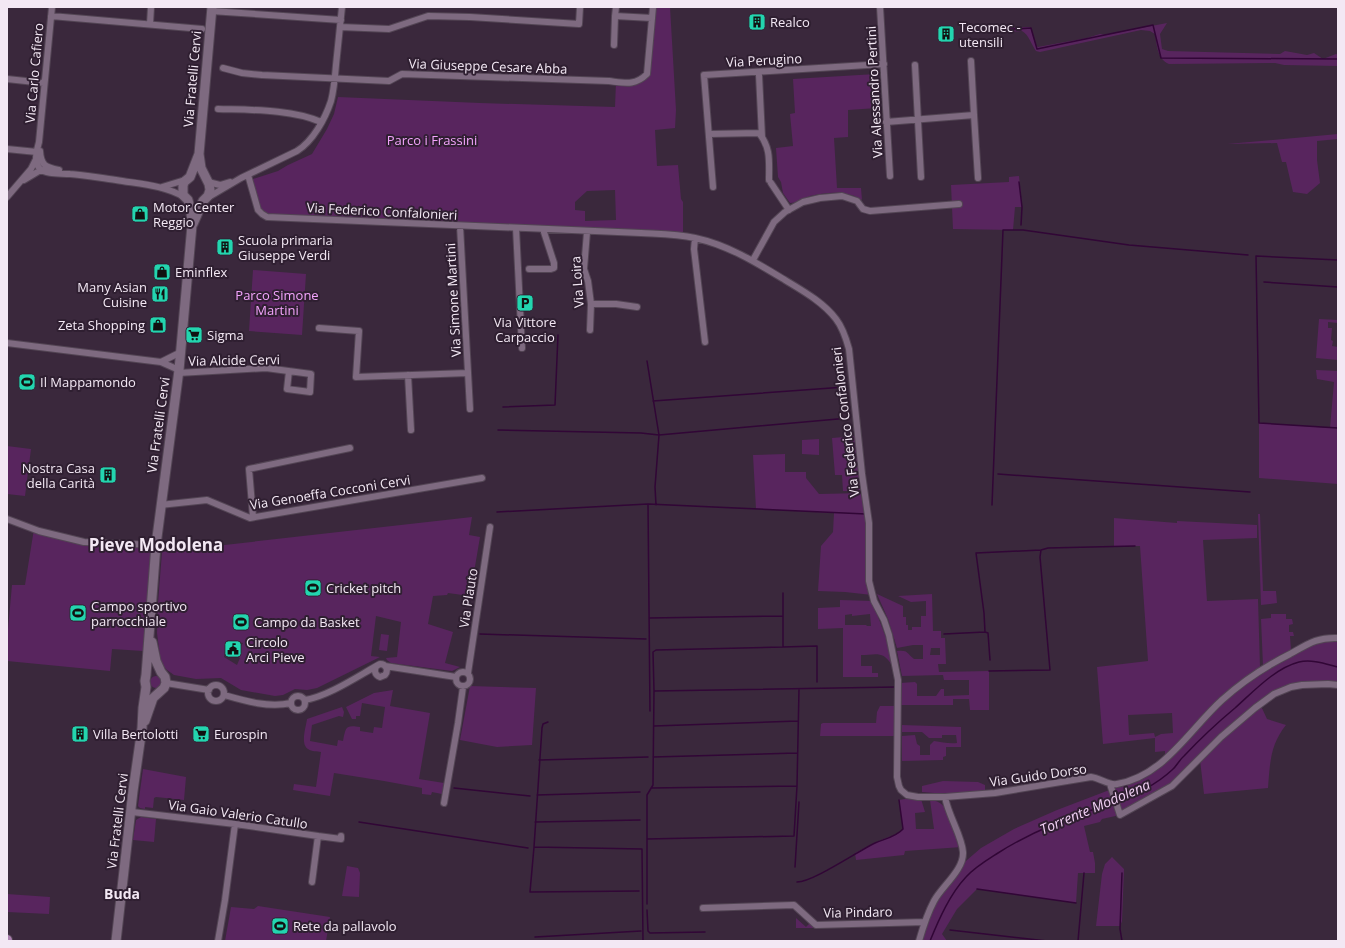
<svg xmlns="http://www.w3.org/2000/svg" width="1345" height="948" viewBox="0 0 1345 948" font-family="'Open Sans',sans-serif">
  <rect width="100%" height="100%" fill="#3a283c"/>
  <path fill="#58255e" fill-rule="evenodd" d="M653 7H670L676 110 675 128 655 130 657 166 678 165 681 199 683 202V236L262 214 250 180 278 171 288 165 312 154 327 129 334 114 338 97 480 103 615 107 616 82 632 83 647 74ZM615 190 616 220 585 221V211L575 210V202L587 191Z
    M1167 23 1160 34 1162 49 1168 51 1280 54 1285 51 1307 55 1314 53 1323 59 1336 54 1338 55V66L1284 65 1275 63 1169 64C1157 59 1157 45 1155 34L1150 31 1141 30 1040 52 1036 51C1031 44 1029 35 1022 31L999 33V28L1030 27 1036 46 1038 47 1087 38 1100 34 1105 35Z
    M876 74 877 108 848 110V137L834 138 837 188H861L862 200C848 190 826 192 810 196 804 198 797 203 790 203L783 193 781 182 778 177 776 148 793 146 790 114 795 113 793 79Z
    M1338 134V139L1317 141V160L1320 183 1307 194 1293 192 1286 162H1282L1277 143 1227 144Z
    M1019 176 1022 207H1015L1013 230 953 229 951 185 1009 182V177Z
    M253 270 306 274 302 335 249 331Z
    M1319 319 1338 320V323L1328 322V328H1332L1331 340 1333 341 1332 346 1338 347V360L1316 358Z
    M1316 370 1338 371V484L1259 478V423L1330 428 1334 382 1317 379Z
    M856 436 861 487 860 490 858 491H843L842 475H835L832 438Z
    M819 439V455L802 454V440Z
    M7 446 31 449 25 496 7 494Z
    M785 454V472H806V478L819 494 865 493 872 595 845 592 818 591 821 546 833 532 834 513 756 509 753 455Z
    M1258 514H1260L1263 591H1276L1277 603 1261 605Z
    M472 517 469 535 480 537 470 596 448 593 447 595 433 596 428 624 453 632 445 663 460 667 452 671 391 663 387 660 386 658 397 657 401 622 376 616 371 656 380 657 317 688 307 690 295 689 283 695 275 696 241 690 221 678 196 679 174 675 167 670 161 664 157 633 158 603 162 552ZM227 640 243 643 236 655 240 658 237 665 224 657Z
    M1114 518 1177 523V521L1257 525V538L1203 540 1207 601 1258 599 1260 667 1263 666 1261 619 1271 618V614H1286V619H1292L1293 624 1289 625V632H1293L1294 636H1290L1291 650 1280 655 1263 666 1317 640 1338 638V685L1291 687 1260 704 1267 719 1286 725C1270 745 1270 763 1268 788L1204 794 1200 760 1172 786 1120 815 1102 819 1100 822 1084 826 1090 852H1093L1095 863V873H1078L1076 903 977 889 957 909 942 934 947 941H919L929 912 960 866 981 848 1014 829 1057 810 1112 789 1110 784 1132 780 1165 756V751L1155 752V738L1103 744 1097 667 1148 661 1140 546H1114ZM1172 713 1173 733 1161 734 1155 737 1154 733 1129 735 1128 715Z
    M34 529 84 542 152 545 143 651 112 649 110 671 7 661V640L12 585H25Z
    M877 594 903 606V617H906V625H908V630H912V627H921V616H926V601L911 602 898 596 932 594 933 631H941V638H945L946 664H938L939 672 989 671V710H970L969 699H953V705H901L900 683 915 682 917 684V696H936L941 689H944V696L969 695V680H944L943 675 902 676 897 651C909 650 906 653 914 659H923V645H913L897 648 888 619ZM931 648H940V655H930Z
    M840 600 872 601 888 643 893 663 891 664C883 650 874 655 861 655V666H872V673H878V677H843V628L818 629V608L840 607ZM852 614V616L870 614 871 626H867L866 625H845V615Z
    M381 634 389 635 387 651 379 650Z
    M150 682a6 6 0 1 1 12 0a6 6 0 1 1-12 0Z
    M470 686 536 688 532 745 497 747 460 740Z
    M393 690 390 706 430 713 419 779 444 783 442 794 432 792 431 795 422 794V788L384 781 334 773 330 796 293 790 294 784 316 787 321 752C317 751 312 752 308 749 300 744 306 727 307 719L342 707 344 712 343 717 339 716 312 725 310 741 337 746 338 740 343 741C346 727 345 725 360 727V731L373 733 374 727 382 728 385 707 362 703 360 716H356V719H352L346 707 374 693Z
    M880 706H896V736H820L821 724 823 723H876L877 712Z
    M902 725 961 727V747H946V756L943 757V760L902 761V736L915 735 917 744 920 746V755H930V745L934 741C942 742 949 744 957 743L956 735H942V738H929L922 732H902Z
    M143 769 186 777 184 800 156 797 154 798 153 808 145 807V809L140 808 138 806Z
    M943 781 978 782 985 785V791L946 794 922 792V786Z
    M911 798 921 799 925 812 915 813 916 829H934L930 800C951 801 956 830 962 847L905 851 904 855 856 860 855 853 876 842 899 833 903 829 899 800Z
    M141 817 156 819 154 842 133 840 136 820Z
    M1112 857 1124 869 1122 921 1120 926H1096L1102 874 1105 864Z
    M347 866 358 868 360 873 359 897 342 896Z
    M7 894 50 897 49 914 7 912Z
    M258 906 330 917 326 941H225L231 907 254 909Z
    M796 918 806 927 810 923 818 928H796Z"/>
  <g fill="none" stroke-linecap="round" stroke-linejoin="round">
    <path stroke="#310636" stroke-width="1.5" d="M999 30 1031 28 1037 49 1153 25 1161 58 1338 59
      M1019 182 1022 207 1021 225
      M1338 260 1256 256 1259 423 1338 428
      M1264 282 1338 287
      M647 361 659 435 849 418
      M653 401 845 387
      M503 407 555 405 558 335
      M498 430 641 433 659 435 655 487 656 505
      M998 474 1250 492
      M648 504 650 711
      M992 505 1003 230H1023L1129 245 1248 255
      M497 512 648 504 866 514
      M649 618 783 616
      M985 632 988 633 990 660
      M480 634 646 639
      M944 634 985 632 984 613 976 553 1041 550 1048 548 1135 546
      M783 647 817 646V682
      M989 671 1050 670 1040 557 1041 550
      M654 691 896 687
      M548 722 543 724 542 728 534 847 642 849 643 941
      M654 726 798 721
      M653 757 797 753
      M539 760 648 757
      M454 788 530 796
      M651 788 797 786
      M537 795 640 792
      M1117 802C1136 794 1156 785 1172 770 1177 766 1179 760 1184 756 1200 739 1217 723 1235 708 1253 692 1275 668 1299 662 1312 659 1326 664 1338 667
      M359 822 528 848
      M535 822 640 820
      M647 839 794 836 797 786 799 689
      M534 847 530 892 639 891
      M795 867 799 802
      M797 882C813 882 858 851 875 843 884 839 896 837 903 829L899 800
      M977 889 1076 903
      M647 904V795L653 785V782L654 691 653 652 656 650 783 647V593
      M647 910 648 931 650 933 705 932
      M950 930 1047 941
      M535 937 641 931
      M930 941C939 919 950 894 966 877 975 867 987 860 998 853 1034 830 1073 816 1113 803
      M1078 941 1084 873
      M1122 941 1120 929 1122 873"/>
    <g stroke="#534554" stroke-width="8">
      <path id="minor" d="M52 7 39 142C37 150 33 162 40 169 47 175 61 173 70 174 85 175 100 178 116 180 139 184 164 185 184 197
        M880 7 890 176
        M211 11 341 20
        M51 16 202 29
        M615 16 616 7
        M150 24 151 7
        M340 27 389 29 428 16 470 17 579 24 580 7
        M614 45 615 16 652 18
        M971 61 974 115
        M915 65 921 177
        M223 68 242 73 262 75 389 81 402 74 609 81C625 83 635 86 647 74L653 7
        M759 75 762 137
        M7 79 44 83
        M218 109C249 110 292 109 321 122
        M886 122 974 115 978 178
        M709 134 759 133C771 148 769 161 769 180
        M7 149 37 152
        M40 151C41 166 46 167 59 170
        M248 175 258 210 262 214 267 217 641 233C659 234 677 234 695 238 728 245 757 263 785 280 803 291 823 302 836 319 843 328 846 338 849 349L862 474 869 523V581L874 601 884 620 889 635 898 680 897 777 899 786 901 790 907 795 918 797H945L995 793 1091 777C1100 778 1110 786 1117 784 1164 776 1189 730 1222 700 1242 682 1266 666 1290 654 1308 644 1317 637 1338 638
        M24 180 39 171H43
        M208 182 220 185 230 182
        M771 183 789 210
        M162 187 185 180
        M713 187 704 75 884 64
        M7 197 31 169 36 159
        M207 198 241 178 297 151C313 141 325 119 331 101 334 90 335 77 336 65 338 46 340 26 342 7
        M460 226 470 409
        M516 228 522 348
        M587 232 584 269 588 281 591 304 590 330
        M695 238 694 249 705 342
        M753 260 774 222 785 212 803 202 820 198 842 196 857 201 863 209 870 211 959 204
        M529 269H551L554 268V263L543 229
        M591 304H616L637 307
        M319 328 359 331 356 377 468 373
        M7 343 161 362 179 370
        M161 362 181 352
        M178 373 266 368 311 374 310 392 287 389 289 371
        M408 375 411 430
        M160 505 207 500 250 518 482 478
        M253 517 249 469 350 448
        M7 519 39 531 84 542 156 545
        M385 666 456 677
        M456 679a7 7 0 1 1 14 0a7 7 0 1 1-14 0Z
        M468 673 490 527
        M166 683 209 690
        M208 693a8 8 0 1 1 16 0a8 8 0 1 1-16 0Z
        M224 695C245 701 269 708 291 703
        M291 703a7 7 0 1 1 14 0a7 7 0 1 1-14 0Z
        M305 700C329 696 358 676 380 664 386 664 389 670 385 675L380 677C375 675 374 671 376 667
        M1110 784 1120 815 1172 786 1221 737 1255 708 1274 694 1291 687 1302 685 1328 684 1338 685
        M444 803 458 723 463 687
        M132 812 235 824 318 836 312 882
        M318 836 341 839V836
        M703 908 794 905 816 925 925 922
        M218 941 225 900 235 824
        M919 941C923 927 927 914 934 901 942 886 964 870 963 852 962 836 948 815 945 797"/>
    </g>
    <g stroke="#534554" stroke-width="11">
      <path id="secondary" d="M193 224 203 201 208 196 210 190 209 184 201 168 199 154
        M145 721 153 698 164 688 166 683 165 677 161 672 156 661 152 642
        M116 941 133 791 142 728 143 708 146 687 145 681 146 675 156 545 179 370 192 225 191 212 188 200 183 195V186L184 182 190 177 199 154 212 7"/>
    </g>
    <g stroke="#534554" stroke-width="12">
      <path id="primary" d="M7 940V941"/>
    </g>
    <use href="#minor" stroke="#7e6a80" stroke-width="6"/>
    <use href="#secondary" stroke="#7e6a80" stroke-width="9"/>
    <use href="#primary" stroke="#ab7faf" stroke-width="10"/>
  </g>
  <defs>
    <g id="building-square" transform="scale(0.9)"><rect x="-9" y="-9" width="18" height="18" rx="4" fill="#23d5af" stroke="#2f1f31"/><path d="M-4-6H4V6H1V3H-1V6H-4ZM-2.5-4.3h1.7v1.8h-1.7ZM.8-4.3h1.7v1.8H.8ZM-2.5-1h1.7V.8h-1.7ZM.8-1h1.7V.8H.8Z" fill="#111"/></g>
    <g id="shop-square" transform="scale(0.9)"><rect x="-9" y="-9" width="18" height="18" rx="4" fill="#23d5af" stroke="#2f1f31"/><path d="M-5-2.5h2.3a2.7 3.5 0 0 1 5.4 0H5L5.5 6h-11ZM-1.5-2.5h3a1.5 2.3 0 0 0-3 0Z" fill="#111"/></g>
    <g id="restaurant-square" transform="scale(0.9)"><rect x="-9" y="-9" width="18" height="18" rx="4" fill="#23d5af" stroke="#2f1f31"/><path d="M-5-6h1v4h1v-4h1v4h1v-4h1v5L-1.5 .5V6h-2V.5L-5-1ZM5-6V6H3V1.5H1.5Q1.5-4 5-6Z" fill="#111"/></g>
    <g id="parking-square" transform="scale(0.9)"><rect x="-9" y="-9" width="18" height="18" rx="4" fill="#23d5af" stroke="#2f1f31"/><path d="M-3.5-5.5H1a3.5 3.5 0 0 1 0 7H-1V5.5H-3.5ZM-1-3.4V-.6H.8a1.4 1.4 0 0 0 0-2.8Z" fill="#111"/></g>
    <g id="supermarket-square" transform="scale(0.9)"><rect x="-9" y="-9" width="18" height="18" rx="4" fill="#23d5af" stroke="#2f1f31"/><path d="M-6-5.5h2.5l.6 2H6L4.5 2H-2.5L-4.4-4H-6ZM-1.5 3.2a1.3 1.3 0 1 0 .1 0ZM3 3.2a1.3 1.3 0 1 0 .1 0Z" fill="#111"/></g>
    <g id="stadium-square" transform="scale(0.9)"><rect x="-9" y="-9" width="18" height="18" rx="4" fill="#23d5af" stroke="#2f1f31"/><path d="M0-5a6.5 5 0 1 0 0 10a6.5 5 0 1 0 0-10ZM-3.5-1.8h7v3.6h-7Z" fill="#111"/></g>
    <g id="civic-square" transform="scale(0.9)"><rect x="-9" y="-9" width="18" height="18" rx="4" fill="#23d5af" stroke="#2f1f31"/><path d="M-.6-6.5H3V-4.5H.6V-3L4-1V1h2V6H-6V1h2V-1L-.6-3ZM-1.2 2.5V6h2.4V2.5Z" fill="#111"/></g>
  </defs>
  <g fill-rule="evenodd">
    <use href="#building-square" x="757" y="22"/>
    <use href="#building-square" x="946" y="34"/>
    <use href="#shop-square" x="140" y="214"/>
    <use href="#building-square" x="225" y="247"/>
    <use href="#shop-square" x="162" y="272"/>
    <use href="#restaurant-square" x="160" y="294"/>
    <use href="#parking-square" x="525" y="303"/>
    <use href="#shop-square" x="158" y="325"/>
    <use href="#supermarket-square" x="194" y="335"/>
    <use href="#stadium-square" x="27" y="382"/>
    <use href="#building-square" x="108" y="475"/>
    <use href="#stadium-square" x="313" y="588"/>
    <use href="#stadium-square" x="78" y="613"/>
    <use href="#stadium-square" x="241" y="622"/>
    <use href="#civic-square" x="233" y="649"/>
    <use href="#building-square" x="80" y="734"/>
    <use href="#supermarket-square" x="201" y="734"/>
    <use href="#stadium-square" x="280" y="926"/>
  </g>
  <g text-anchor="middle" stroke-width="4" stroke-linejoin="round" paint-order="stroke">
    <g font-size="13" fill="#f3e8f4" stroke="#2f1f31" text-anchor="start">
      <text x="770" y="27">Realco</text>
      <text x="959" y="32">Tecomec -<tspan x="959" dy="15">utensili</tspan></text>
      <text x="153" y="212">Motor Center<tspan x="153" dy="15">Reggio</tspan></text>
      <text x="238" y="245">Scuola primaria<tspan x="238" dy="15">Giuseppe Verdi</tspan></text>
      <text x="175" y="277">Eminflex</text>
      <text x="147" y="292" text-anchor="end">Many Asian<tspan x="147" dy="15">Cuisine</tspan></text>
      <text x="525" y="327" text-anchor="middle">Via Vittore<tspan x="525" dy="15">Carpaccio</tspan></text>
      <text x="145" y="330" text-anchor="end">Zeta Shopping</text>
      <text x="207" y="340">Sigma</text>
      <text x="40" y="387">Il Mappamondo</text>
      <text x="95" y="473" text-anchor="end">Nostra Casa<tspan x="95" dy="15">della Carità</tspan></text>
      <text x="326" y="593">Cricket pitch</text>
      <text x="91" y="611">Campo sportivo<tspan x="91" dy="15">parrocchiale</tspan></text>
      <text x="254" y="627">Campo da Basket</text>
      <text x="246" y="647">Circolo<tspan x="246" dy="15">Arci Pieve</tspan></text>
      <text x="93" y="739">Villa Bertolotti</text>
      <text x="214" y="739">Eurospin</text>
      <text x="293" y="931">Rete da pallavolo</text>
    </g>
    <g font-size="13" fill="#f3e8f4" stroke="#2f1f31">
      <text transform="translate(764 60) rotate(-3)" y="5">Via Perugino</text>
      <text transform="translate(488 66) rotate(2)" y="5">Via Giuseppe Cesare Abba</text>
      <text transform="translate(34 73) rotate(-85)" y="5">Via Carlo Cafiero</text>
      <text transform="translate(192 79) rotate(-85)" y="5">Via Fratelli Cervi</text>
      <text transform="translate(874 92) rotate(-93)" y="5">Via Alessandro Pertini</text>
      <text transform="translate(382 211) rotate(3)" y="5">Via Federico Confalonieri</text>
      <text transform="translate(577 282) rotate(-94)" y="5">Via Loira</text>
      <text transform="translate(453 300) rotate(-93)" y="5">Via Simone Martini</text>
      <text transform="translate(234 360) rotate(-1)" y="5">Via Alcide Cervi</text>
      <text transform="translate(845 422) rotate(-97)" y="5">Via Federico Confalonieri</text>
      <text transform="translate(158 425) rotate(-82)" y="5">Via Fratelli Cervi</text>
      <text transform="translate(330 492) rotate(-9)" y="5">Via Genoeffa Cocconi Cervi</text>
      <text transform="translate(468 598) rotate(-81)" y="5">Via Plauto</text>
      <text transform="translate(1038 775) rotate(-8)" y="5">Via Guido Dorso</text>
      <text transform="translate(238 814) rotate(8)" y="5">Via Gaio Valerio Catullo</text>
      <text transform="translate(117 821) rotate(-83)" y="5">Via Fratelli Cervi</text>
      <text transform="translate(858 912) rotate(-1)" y="5">Via Pindaro</text>
    </g>
    <g font-size="13" fill="#f4a4fd" stroke="#2f1f31">
      <text x="432" y="145">Parco i Frassini</text>
      <text x="277" y="300">Parco Simone<tspan x="277" dy="15">Martini</tspan></text>
    </g>
    <g font-size="14" font-style="italic" fill="#f1d0f4" stroke="#2f1f31">
      <text transform="translate(1095 807) rotate(-23)" y="5">Torrente Modolena</text>
    </g>
    <g font-size="14" font-weight="bold" fill="#f3e8f4" stroke="#2f1f31">
      <text x="122" y="899">Buda</text>
    </g>
    <g font-size="17" font-weight="bold" fill="#f3e8f4" stroke="#2f1f31">
      <text x="156" y="551">Pieve Modolena</text>
    </g>
  </g>
  <rect width="1345" height="948" fill="none" stroke="#f3e8f4" stroke-width="16"/>
</svg>
